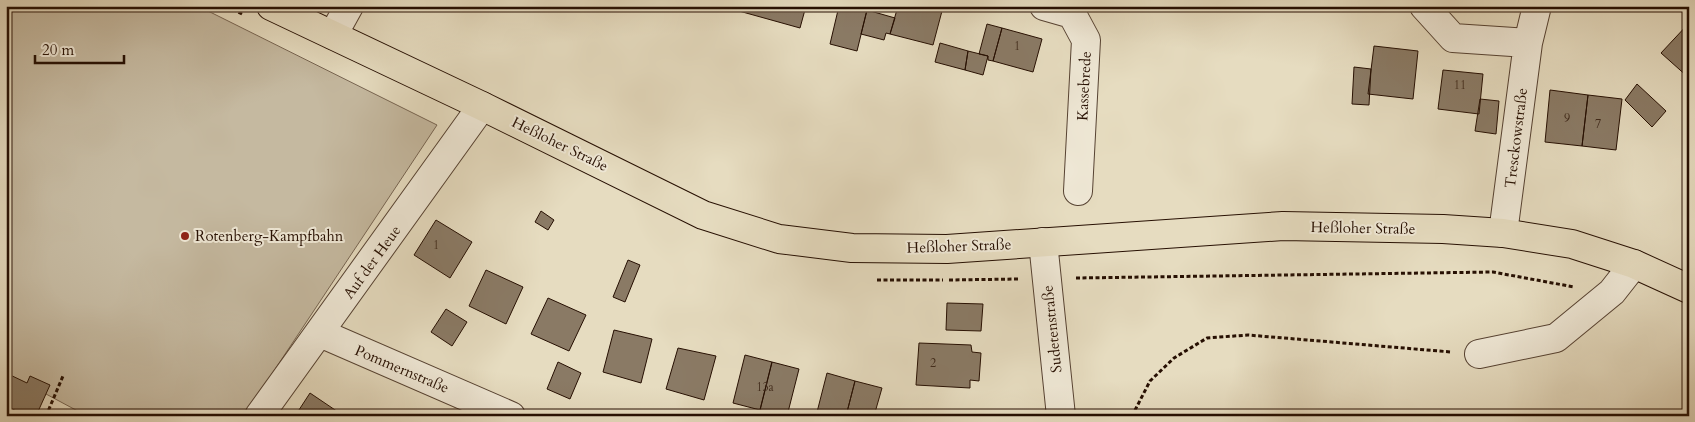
<svg xmlns="http://www.w3.org/2000/svg" width="1695" height="422" viewBox="0 0 1695 422" font-family="Cardo,serif">
  <rect width="100%" height="100%" fill="#e6dcc0"/>
  <filter id="stains"><feTurbulence type="fractalNoise" baseFrequency=".004" numOctaves="4"/><feColorMatrix values="0 0 0 0 .2 0 0 0 0 .09 0 0 0 0 .02 0 0 0 .5 -.17"/></filter>
  <radialGradient id="worn" r=".72"><stop offset=".6" stop-color="#630" stop-opacity="0"/><stop offset="1" stop-color="#630" stop-opacity=".3"/></radialGradient>
  <path fill="#c5b9a0" stroke="#766451" d="M6 6H198L437 125 244 416H87L46 394 27 416 6 406Z"/>
  <path fill="#8a7a65" stroke="#260f02" d="M721 6H806L800 28Z
    M839 6H851L867 10 857 51 830 44Z
    M898 6H923L942 11 933 45 890 34Z
    M867 10 895 18 890 34 886 33 884 40 861 34Z
    M1689 23V78L1661 53Z
    M987 24 1002 28 993 61 988 60V56L979 54Z
    M1002 28 1042 39 1033 72 993 61Z
    M940 43 968 51 965 70 935 62Z
    M1374 46 1418 51 1413 99 1368 94Z
    M968 51 988 56 983 75 965 70Z
    M1354 67 1371 69 1369 105 1352 104Z
    M1443 70 1483 74 1479 114 1438 109Z
    M1637 84 1666 111 1652 127 1625 100Z
    M1550 90 1588 95 1582 146 1545 142Z
    M1588 95 1622 99 1616 150 1582 146Z
    M1480 99 1499 101 1496 134 1475 131Z
    M541 211 554 220 548 230 535 222Z
    M436 220 472 242 450 278 414 255Z
    M628 260 640 265 625 302 613 297Z
    M486 270 523 287 506 324 469 306Z
    M548 298 586 315 569 351 531 334Z
    M947 303 983 304 981 331 946 330Z
    M446 309 467 322 452 346 431 332Z
    M614 330 652 339 641 383 603 372Z
    M919 343 971 345 972 352 981 353 979 381 970 380V388L916 385Z
    M678 348 716 356 704 400 666 389Z
    M745 355 772 362 760 410 733 403Z
    M558 362 581 373 570 399 547 389Z
    M772 362 799 369 787 416 760 410Z
    M6 373 27 383 30 376 50 385 36 416H27L6 406Z
    M827 373 855 381 846 416H816Z
    M855 381 882 388 874 416H846Z
    M310 393 344 416H295Z"/>
  <g fill="none" stroke-linecap="round" stroke-linejoin="round">
    <g stroke="#564232" stroke-width="30">
      <path id="minor" d="M1044 6 1072 14 1086 40 1078 191
        M1424 6 1453 38 1528 43
        M333 35 349 6
        M1503 233 1528 43 1537 6
        M1043 242 1061 416
        M320 333 511 416
        M1479 354 1556 338 1612 292 1634 264
        M259 416 482 106"/>
    </g>
    <g stroke="#260f02" stroke-width="30">
      <path id="major" d="M271 6 482 106 703 215 779 239 852 248 947 249 1283 226 1443 229 1503 233 1572 244 1634 264 1689 289"/>
    </g>
    <path stroke="#260f02" stroke-width="3" stroke-dasharray="4 2.5" stroke-linecap="butt" d="M227 6 244 15
      M1076 278 1493 272 1574 287
      M877 280H943
      M949 280 1018 279
      M46 416 63 376
      M1132 416 1150 381 1174 358 1207 338 1248 335 1451 352"/>
    <use href="#minor" stroke="#efe8d6" stroke-width="28"/>
    <use href="#major" stroke="#e6dcc0" stroke-width="28"/>
  </g>
  <circle fill="#8f2418" stroke="#efe8d6" stroke-width="2" cx="185" cy="236" r="5"/>
  <g text-anchor="middle" stroke-width="4" stroke-linejoin="round" paint-order="stroke">
    <g font-size="12" fill="#3f2a1b">
      <text x="1017" y="50">1</text>
      <text x="1460" y="89">11</text>
      <text x="1567" y="122">9</text>
      <text x="1598" y="128">7</text>
      <text x="436" y="249">1</text>
      <text x="933" y="367">2</text>
      <text x="765" y="391">13a</text>
    </g>
    <g font-size="15" fill="#260f02" stroke="#efe8d6">
      <text transform="translate(1084 86) rotate(-87)" y="5">Kassebrede</text>
      <text transform="translate(1516 138) rotate(-83)" y="5">Tresckowstraße</text>
      <text transform="translate(560 144) rotate(26)" y="5">Heßloher Straße</text>
      <text transform="translate(1363 228) rotate(1)" y="5">Heßloher Straße</text>
      <text transform="translate(959 246) rotate(-2)" y="5">Heßloher Straße</text>
      <text transform="translate(372 262) rotate(-54)" y="5">Auf der Heue</text>
      <text transform="translate(1052 329) rotate(-96)" y="5">Sudetenstraße</text>
      <text transform="translate(402 369) rotate(23)" y="5">Pommernstraße</text>
    </g>
    <g font-size="15" fill="#260f02" stroke="#efe8d6" text-anchor="start">
      <text x="195" y="241">Rotenberg-Kampfbahn</text>
    </g>
  </g>
  <rect width="1695" height="422" fill="none" stroke="#e6dcc0" stroke-width="25"/>
  <rect x="8" y="8" width="1680" height="407" fill="none" stroke="#260f02" stroke-width="2.5"/>
  <rect x="12" y="12" width="1670" height="397" fill="none" stroke="#260f02"/>
  <path d="M35 55v8h89v-8" fill="none" stroke="#260f02" stroke-width="2.5"/>
  <text x="42" y="55" font-size="15" fill="#260f02" stroke="#efe8d6" stroke-width="4" paint-order="stroke">20 m</text>
  <rect width="100%" height="100%" filter="url(#stains)"/>
  <rect width="100%" height="100%" fill="url(#worn)"/>
</svg>
